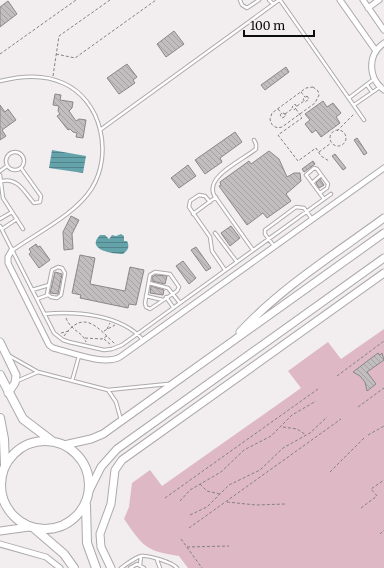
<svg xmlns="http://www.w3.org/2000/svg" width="384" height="568" viewBox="0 0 384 568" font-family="Merriweather,serif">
  <defs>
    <pattern id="water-rules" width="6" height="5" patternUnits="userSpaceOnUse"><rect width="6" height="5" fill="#65a3ab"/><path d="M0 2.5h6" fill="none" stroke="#52838a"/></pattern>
    <pattern id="building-back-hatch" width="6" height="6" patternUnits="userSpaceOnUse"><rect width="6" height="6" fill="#c2bebf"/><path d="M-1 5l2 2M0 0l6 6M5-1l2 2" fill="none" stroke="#a6a2a3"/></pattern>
  </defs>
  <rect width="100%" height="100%" fill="#f2eeef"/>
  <path fill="#deb8c4" d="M384 329V568H188L179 556C145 551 143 546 124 519L129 507 132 483 150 470 162 486 301 388 288 371 328 342 341 359Z"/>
  <path fill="url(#water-rules)" d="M52 150 86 156 83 173 49 168Z
    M121 234 124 236V241H127C130 247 128 250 123 254 113 254 85 250 100 235H105L109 239 112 235 116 236Z"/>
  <path fill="url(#building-back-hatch)" stroke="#8b8788" d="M8 1 17 14 0 27V7Z
    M174 31 184 44 166 57 157 44Z
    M127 64 137 77 133 80 135 83 119 94 107 78Z
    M286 67 289 72 265 90 261 85Z
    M55 94 61 95 60 100 73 102 72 108 69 111 76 121 79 119 86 120 83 138 76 137 77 133 73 132 70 129 68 130 57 116 60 114 58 111 59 106 53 105Z
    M323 101 327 107 333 103 341 113 336 117 340 123 321 137 316 130 312 133 305 124 310 120 305 114Z
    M0 105 5 112 8 109 16 120 2 130 6 136 0 140Z
    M235 132 242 142 220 158 222 162 205 174 195 160Z
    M357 138 367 153 364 155 354 140Z
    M269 151 279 159 287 177 294 173H300L301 181 286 194 291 201 267 218 263 213 247 225 219 186 221 185 220 182 249 161 251 164Z
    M335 154 346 168 343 170 332 156Z
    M313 161 315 164 304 172 302 169Z
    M188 165 196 176 179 188 171 178Z
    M320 179 324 185 319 188 316 183Z
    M71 216 79 220 72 234 73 249 64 250 63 232Z
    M231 226 240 238 230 246 221 233Z
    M36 244 38 247 40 246 50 260 39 268 29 254 31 252 29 249Z
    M196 247 211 268 206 271 191 250Z
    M80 255 95 258 90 284 125 291 130 267 144 270 136 305 129 304 128 308 80 298 81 295 72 293Z
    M183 261 196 278 189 284 176 266Z
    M55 272 62 274 58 294 50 293Z
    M156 275 167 276 165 284 152 281V277Z
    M151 286 164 290 163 295 150 293Z
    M378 353 380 355 382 353 384 360 367 372 376 384 367 391 365 382 360 376 353 372Z"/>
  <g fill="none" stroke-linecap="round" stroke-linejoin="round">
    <g stroke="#ada9aa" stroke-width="4.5">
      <path id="lane" d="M240 0 242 5 247 8 259 0
        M269 0 273 4
        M280 0 364 120
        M0 81C20 76 44 74 63 83 102 100 113 154 92 188 76 214 37 233 13 250
        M367 85 372 92
        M349 98 374 79
        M354 105 380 87
        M100 130 279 0
        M6 161a9 9 0 1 1 18 0a9 9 0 1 1-18 0Z
        M0 171 7 166
        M0 175 3 198 23 229
        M2 181C18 177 25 193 34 203L40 202 41 196 21 168
        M312 183 321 175
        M320 193 327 188 328 184 317 169 314 168 306 175 307 176 324 199
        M210 202 205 196 199 195 190 201 189 207 210 237 212 251 225 270
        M193 214 216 197
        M0 219 12 212
        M0 226 54 333 63 340 69 342 104 350 112 349 122 345 331 194
        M2 229 17 219
        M215 233 237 262
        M274 246 265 234V230L296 207 304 208 312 219
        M253 250 214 195C205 176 243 160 256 149V144L254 140
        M58 267 62 268 65 273 61 295 57 298 51 297 47 294 52 270Z
        M155 272 170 274 179 287 177 291 150 309 146 307 145 303 150 275Z
        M149 283 168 288 180 303
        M32 290 49 285
        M146 296 163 300
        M166 297 173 307
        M37 299 48 295
        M44 314C75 311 121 314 143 340
        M8 355 38 372 108 390 168 384
        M17 381 38 372
        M72 381 79 356
        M108 390 116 402 121 420
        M157 560 160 568
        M140 565 141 556
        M121 568C127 564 134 558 141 556 148 555 172 562 177 568
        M130 568 137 564 144 568"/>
    </g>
    <g stroke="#ada9aa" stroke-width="7">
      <path id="street" d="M340 0 376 51
        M363 0 384 30
        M368 8 379 0
        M384 43C367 55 368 78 384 90
        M12 250 8 257V263L49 345 53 348C70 352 104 366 120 357L384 168
        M0 544 46 557 60 568"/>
    </g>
    <g stroke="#ada9aa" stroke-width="9">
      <path id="secondary" d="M240 332C282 287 335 254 384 218
        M0 342 16 375 15 383 8 393
        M64 445 91 439 103 434 384 233
        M90 489 101 467 117 449 384 258
        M0 492 1 490
        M0 531 29 527
        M111 568 101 547 100 534 111 504 115 470 122 460 384 273"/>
    </g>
    <g stroke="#ada9aa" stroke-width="10">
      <path id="primary" d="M0 375 23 419 52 441
        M0 418 4 439 5 465
        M1 485a44 44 0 1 1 88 0a44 44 0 1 1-88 0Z
        M86 505 87 543 96 568
        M35 529 64 554 74 568"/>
    </g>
    <path stroke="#848182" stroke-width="1" stroke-dasharray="3 2" stroke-linecap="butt" d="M0 54 76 0
      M56 54 75 58 156 0
      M53 76 59 36 110 0
      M313 87 318 91 319 95 315 103 282 127C276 129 271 126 270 119L272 113 306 88Z
      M301 92 305 97
      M307 96 309 99 305 102 303 99Z
      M295 104 297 107 294 110 292 107Z
      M297 106 304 101
      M278 109 282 114
      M296 109 302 118 278 135 298 161 316 148 321 156 329 161
      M284 113 286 116 282 118 280 115Z
      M285 114 292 109
      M330 138a8 8 0 1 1 16 0a8 8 0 1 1-16 0Z
      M337 131 354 114
      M319 152 331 143
      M66 318C71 331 83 332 86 342
      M107 329 110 323
      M104 331 115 325
      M61 333 69 331
      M64 336C84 308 98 328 115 344
      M85 338 102 339 107 336
      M104 339 111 345
      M337 376 384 341
      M358 407 384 388
      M283 427 297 429 306 435
      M368 435 384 426
      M330 472 364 438
      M200 484 207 491 220 494
      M165 498 318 389
      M180 501 190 490 221 472 244 450 271 436 292 415 316 401
      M227 502 256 505 285 504
      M361 508 377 496 371 489 384 480
      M190 515 207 507 229 485 260 470 283 448 310 433 327 417
      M189 528 341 419
      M380 534 384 530
      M181 539 202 568
      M187 547 229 546"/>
    <use href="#lane" stroke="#fff" stroke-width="2.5"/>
    <use href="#street" stroke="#fff" stroke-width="5"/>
    <use href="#secondary" stroke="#fff" stroke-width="7"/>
    <use href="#primary" stroke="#fff" stroke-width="8"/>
  </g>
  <path d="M244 30v6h70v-6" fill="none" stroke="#0e0d0d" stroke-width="2"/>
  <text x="250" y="30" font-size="12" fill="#0e0d0d" stroke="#f2eeef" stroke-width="3" paint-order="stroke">100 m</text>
</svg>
